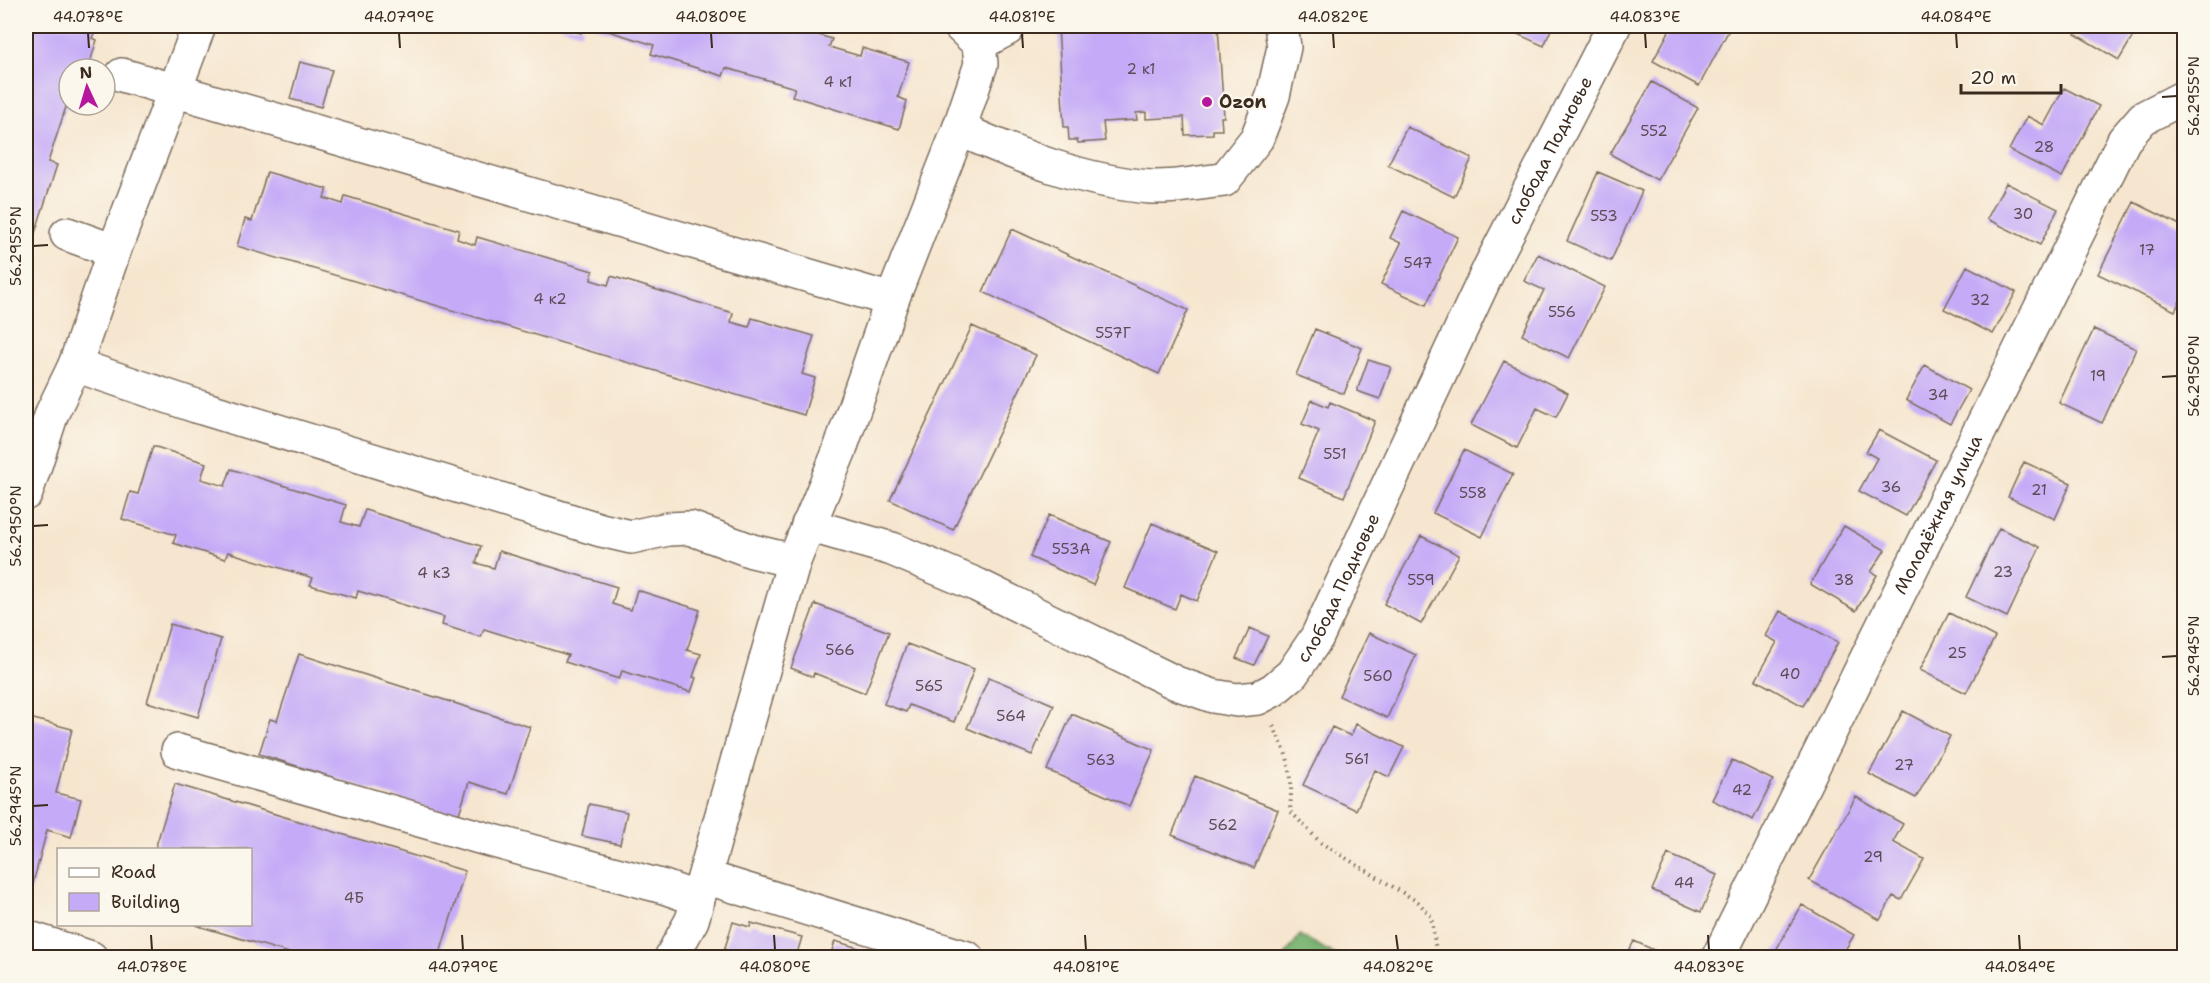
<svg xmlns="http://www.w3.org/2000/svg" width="2210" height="983" viewBox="0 0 2210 983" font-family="'Shantell Sans',sans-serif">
  <rect width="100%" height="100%" fill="#fbf7ec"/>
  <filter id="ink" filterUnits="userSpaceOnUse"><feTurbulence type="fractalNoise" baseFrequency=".0167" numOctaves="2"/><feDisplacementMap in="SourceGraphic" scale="12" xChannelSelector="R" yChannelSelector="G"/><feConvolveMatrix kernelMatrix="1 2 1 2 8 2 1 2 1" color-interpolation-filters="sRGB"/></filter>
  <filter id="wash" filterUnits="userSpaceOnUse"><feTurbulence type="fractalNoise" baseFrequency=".008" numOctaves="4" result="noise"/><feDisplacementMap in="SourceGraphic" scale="24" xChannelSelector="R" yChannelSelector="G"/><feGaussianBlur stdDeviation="1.35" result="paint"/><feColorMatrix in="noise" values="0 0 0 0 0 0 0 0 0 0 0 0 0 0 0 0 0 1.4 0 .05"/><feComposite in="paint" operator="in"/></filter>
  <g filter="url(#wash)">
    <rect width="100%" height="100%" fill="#f6e6cf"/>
    <path fill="#7ab472" stroke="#5a6f48" stroke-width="1.5" d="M1300 935 1339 957H1284Z"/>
    <g id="blocks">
      <path fill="#c5abf7" d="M26 26H98L92 38 97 40 88 69H69V105H76L75 110 66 107 48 162 57 165 26 261Z
        M558 26H583L581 33Z
        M592 26H788L832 39 829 47 860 56 862 48 909 62 898 97 907 101 899 129 792 96 795 88 726 68 723 76 651 54 654 45Z
        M1058 26H1218L1224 117H1221L1222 130H1213V134L1185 135 1184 117 1146 119V112L1136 113 1137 120 1103 122 1105 141 1078 143 1077 140H1069L1068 127H1064Z
        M1503 26H1549L1552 27 1544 46 1502 27Z
        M1672 26H1731L1699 86 1653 61Z
        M2080 26H2139L2119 60 2075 34Z
        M300 62 332 70 321 107 290 99Z
        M1652 82 1698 108 1657 180 1610 154Z
        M2064 88 2099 106 2062 177 2009 150 2027 116 2044 125Z
        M1407 127 1472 158 1454 197 1388 165Z
        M267 172 327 189 324 198 343 204 345 196 459 230 457 239 475 245 477 237 593 271 591 280 608 285 611 276 733 313 731 322 749 327 752 318 814 336 802 374 815 378 804 415 237 246 245 219 252 221Z
        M1598 172 1642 191 1611 261 1567 241Z
        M2006 183 2058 209 2040 245 1987 219Z
        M2134 202 2184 227V293L2175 311 2098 274Z
        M1403 211 1458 237 1426 305 1381 284 1401 243 1390 238Z
        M1012 229 1188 310 1159 374 983 292Z
        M1538 254 1605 287 1569 358 1522 335 1544 290 1524 281Z
        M1967 266 2016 292 1993 334 1944 309Z
        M972 326 1036 355 953 530 890 500Z
        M1315 329 1362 348 1344 394 1296 375Z
        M2094 329 2136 349 2102 423 2059 403Z
        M1368 360 1391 367 1380 399 1357 391Z
        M1504 361 1568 393 1556 417 1537 408 1517 448 1471 425Z
        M1925 365 1969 390 1950 424 1906 400Z
        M1312 400 1328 407 1330 402 1375 421 1344 497 1299 478 1319 431 1302 424Z
        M1879 430 1936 460 1906 516 1859 491 1877 458 1866 452Z
        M153 446 206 463 201 479 225 486 231 469 346 505 341 522 359 527 365 510 481 546 476 563 494 568 499 551 617 587 612 604 631 610 637 590 700 610 687 650 701 654 693 677 696 678 691 692 622 671 619 679 565 662 568 655 484 629 481 637 442 625 444 617 358 591 356 598 310 585 313 578 228 552 225 559 173 543 176 535 122 519 130 492 138 494Z
        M1464 450 1513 474 1482 537 1433 513Z
        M2024 462 2071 483 2055 519 2008 497Z
        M1049 515 1111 542 1093 585 1030 557Z
        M1152 523 1218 551 1197 601 1181 594 1175 609 1125 588Z
        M1844 526 1885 550 1871 572 1877 575 1856 611 1810 584Z
        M1999 528 2040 547 2007 617 1966 597Z
        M1421 536 1459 555 1421 624 1384 604Z
        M815 604 889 632 865 693 814 673 813 677 791 668Z
        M1780 611 1838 642 1803 706 1756 680 1777 642 1766 636Z
        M1949 613 1995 637 1966 693 1920 670Z
        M170 624 221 639 198 717 147 702Z
        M1250 628 1268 636 1254 665 1236 658Z
        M1369 633 1416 655 1387 718 1339 696Z
        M907 644 974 669 954 722 909 705 906 712 884 704Z
        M299 654 530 727 508 794 469 782 458 817 259 754 270 719 277 721Z
        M989 677 1054 705 1032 755 967 728Z
        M1903 711 1950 736 1916 798 1869 774Z
        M1072 714 1154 750 1129 806 1047 770Z
        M26 717 72 729 56 793 81 799 71 837 47 830 31 891 26 890Z
        M1356 724 1404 747 1389 777 1375 770 1356 810 1303 785 1332 727 1351 736Z
        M1732 760 1773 780 1753 820 1712 800Z
        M1195 776 1278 810 1254 868 1172 835Z
        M175 784 465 871 439 957H303L195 925 250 924V849H155Z
        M1856 797 1903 824 1893 842 1924 859 1901 900 1893 896 1880 920 1809 880Z
        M589 804 627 812 620 844 582 836Z
        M1668 854 1717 875 1701 912 1652 890Z
        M1802 905 1854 935 1841 957H1772Z
        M733 922 750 927 751 923 802 937 796 957H722Z
        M835 941 889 957H830Z
        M1634 941 1669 957H1626Z"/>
    </g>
  </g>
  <g filter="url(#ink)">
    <use href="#blocks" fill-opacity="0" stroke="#7c6c5c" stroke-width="1.5"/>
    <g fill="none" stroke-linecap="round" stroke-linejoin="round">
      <g stroke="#7c6c5c" stroke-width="36">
        <g id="minor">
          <path d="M979 44 1007 29 1008 26"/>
          <path d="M122 75 892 300"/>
          <path d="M959 129C1019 156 1084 182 1151 187 1175 188 1201 182 1224 180L1257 138 1273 96 1284 47 1281 26"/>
          <path d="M67 234 114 251"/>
          <path d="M75 365 196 406 601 530 631 537 668 529 690 528 752 551 794 561"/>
          <path d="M26 493 52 413 75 365 114 251 199 26"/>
          <path id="s1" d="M808 525 892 549 977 585 1176 683 1213 696 1237 700 1258 698 1273 690 1292 674 1317 637 1491 265 1614 26"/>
          <path d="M178 751 486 839 664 887 698 899"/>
          <path d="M705 877 967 958"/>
          <path d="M26 937 91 958"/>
          <path d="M671 958 692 920 794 561 839 452 892 300 959 129 981 64 979 44 960 26"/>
          <path id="s2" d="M1718 958 2124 140 2143 118 2184 97"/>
        </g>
      </g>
      <path stroke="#7c6c5c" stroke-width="4" stroke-dasharray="1.5 4.5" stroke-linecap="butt" d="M1273 726C1291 762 1293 771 1290 811L1321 843 1418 902 1431 916 1437 958"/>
      <use href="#minor" stroke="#fff" stroke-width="33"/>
    </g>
  </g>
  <path fill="none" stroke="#3b2a1e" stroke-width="2" d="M88 33 89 48M399 33 400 48M711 33 712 48M1022 33 1023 48M1333 33 1334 48M1645 33 1646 48M1956 33 1957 48M2162 97 2177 96M33 246 48 245M2162 377 2177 376M33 526 48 525M2162 657 2177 656M33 806 48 805M151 935 152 950M462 935 463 950M774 935 775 950M1085 935 1086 950M1396 935 1398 950M1708 935 1709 950M2019 935 2020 950"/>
  <circle fill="#b5179e" stroke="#fbf7ec" stroke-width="2" cx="1207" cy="102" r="6"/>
  <g text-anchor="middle" stroke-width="4.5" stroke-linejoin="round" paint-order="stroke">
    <g font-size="15" fill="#5e4a54">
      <text x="1141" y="74">2 к1</text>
      <text x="838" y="87">4 к1</text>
      <text x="1654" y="136">552</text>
      <text x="2044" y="152">28</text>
      <text x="2023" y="219">30</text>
      <text x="1604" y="221">553</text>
      <text x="2147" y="255">17</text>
      <text x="1418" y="268">547</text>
      <text x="550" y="304">4 к2</text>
      <text x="1980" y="305">32</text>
      <text x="1562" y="317">556</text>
      <text x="1113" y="338">557Г</text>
      <text x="2098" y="381">19</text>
      <text x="1938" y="400">34</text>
      <text x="1335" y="459">551</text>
      <text x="1891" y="492">36</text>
      <text x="2039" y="495">21</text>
      <text x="1473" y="498">558</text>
      <text x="1071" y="554">553А</text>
      <text x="2003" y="577">23</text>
      <text x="434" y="578">4 к3</text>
      <text x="1421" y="585">559</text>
      <text x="1844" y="585">38</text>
      <text x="840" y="655">566</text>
      <text x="1957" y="658">25</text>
      <text x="1790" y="679">40</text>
      <text x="1378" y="681">560</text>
      <text x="929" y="691">565</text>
      <text x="1011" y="721">564</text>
      <text x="1357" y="764">561</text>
      <text x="1101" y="765">563</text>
      <text x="1904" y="770">27</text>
      <text x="1742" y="795">42</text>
      <text x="1223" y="830">562</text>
      <text x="1873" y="862">29</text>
      <text x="1684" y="888">44</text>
      <text x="354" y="903">4Б</text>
    </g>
    <g font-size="18" font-weight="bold" fill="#3b2a1e" stroke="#fbf7ec" text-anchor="start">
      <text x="1219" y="108">Ozon</text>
    </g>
    <g font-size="18" fill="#3b2a1e" stroke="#fbf7ec">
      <text dy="6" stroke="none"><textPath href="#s1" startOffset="1112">слобода Подновье</textPath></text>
      <text dy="6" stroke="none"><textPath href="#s2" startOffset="495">Молодёжная улица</textPath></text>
      <text dy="6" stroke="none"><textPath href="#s1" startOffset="626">слобода Подновье</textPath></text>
    </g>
  </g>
  <rect width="2210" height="983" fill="none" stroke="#fbf7ec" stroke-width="66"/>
  <rect x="57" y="848" width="195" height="78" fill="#fbf7ec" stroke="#aea59a" stroke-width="1.5"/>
  <rect x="69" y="868" width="30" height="9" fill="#ffffff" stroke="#aea59a" stroke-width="1.5"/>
  <text x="111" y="878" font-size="18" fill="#3b2a1e">Road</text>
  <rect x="69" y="893" width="30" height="18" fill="#c5abf7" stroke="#aea59a" stroke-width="1.5"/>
  <text x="111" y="908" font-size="18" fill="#3b2a1e">Building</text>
  <g transform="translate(87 87) rotate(356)"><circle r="28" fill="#fbf7ec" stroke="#aea59a" stroke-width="1.5"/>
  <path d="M0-4.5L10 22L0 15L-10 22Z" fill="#b5179e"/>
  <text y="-9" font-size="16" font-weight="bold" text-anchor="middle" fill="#3b2a1e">N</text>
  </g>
  <path d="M1961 84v9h100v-9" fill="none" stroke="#3b2a1e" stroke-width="3"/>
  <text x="1970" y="84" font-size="18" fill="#3b2a1e" stroke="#fbf7ec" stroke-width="4.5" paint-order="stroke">20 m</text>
  <rect x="33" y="33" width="2144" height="917" fill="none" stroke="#3b2a1e" stroke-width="2"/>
  <g font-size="15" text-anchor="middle" fill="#3b2a1e">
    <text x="88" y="22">44.078°E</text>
    <text x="399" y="22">44.079°E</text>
    <text x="711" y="22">44.080°E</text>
    <text x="1022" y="22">44.081°E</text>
    <text x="1333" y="22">44.082°E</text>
    <text x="1645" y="22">44.083°E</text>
    <text x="1956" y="22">44.084°E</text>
    <text transform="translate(2194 96) rotate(-90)" y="5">56.2955°N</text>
    <text transform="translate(16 246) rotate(-90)" y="5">56.2955°N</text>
    <text transform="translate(2194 376) rotate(-90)" y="5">56.2950°N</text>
    <text transform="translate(16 526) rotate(-90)" y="5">56.2950°N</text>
    <text transform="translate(2194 656) rotate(-90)" y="5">56.2945°N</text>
    <text transform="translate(16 806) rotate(-90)" y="5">56.2945°N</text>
    <text x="152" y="972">44.078°E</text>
    <text x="463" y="972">44.079°E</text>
    <text x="775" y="972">44.080°E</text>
    <text x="1086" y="972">44.081°E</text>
    <text x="1398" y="972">44.082°E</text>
    <text x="1709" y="972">44.083°E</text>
    <text x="2020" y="972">44.084°E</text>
  </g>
</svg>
